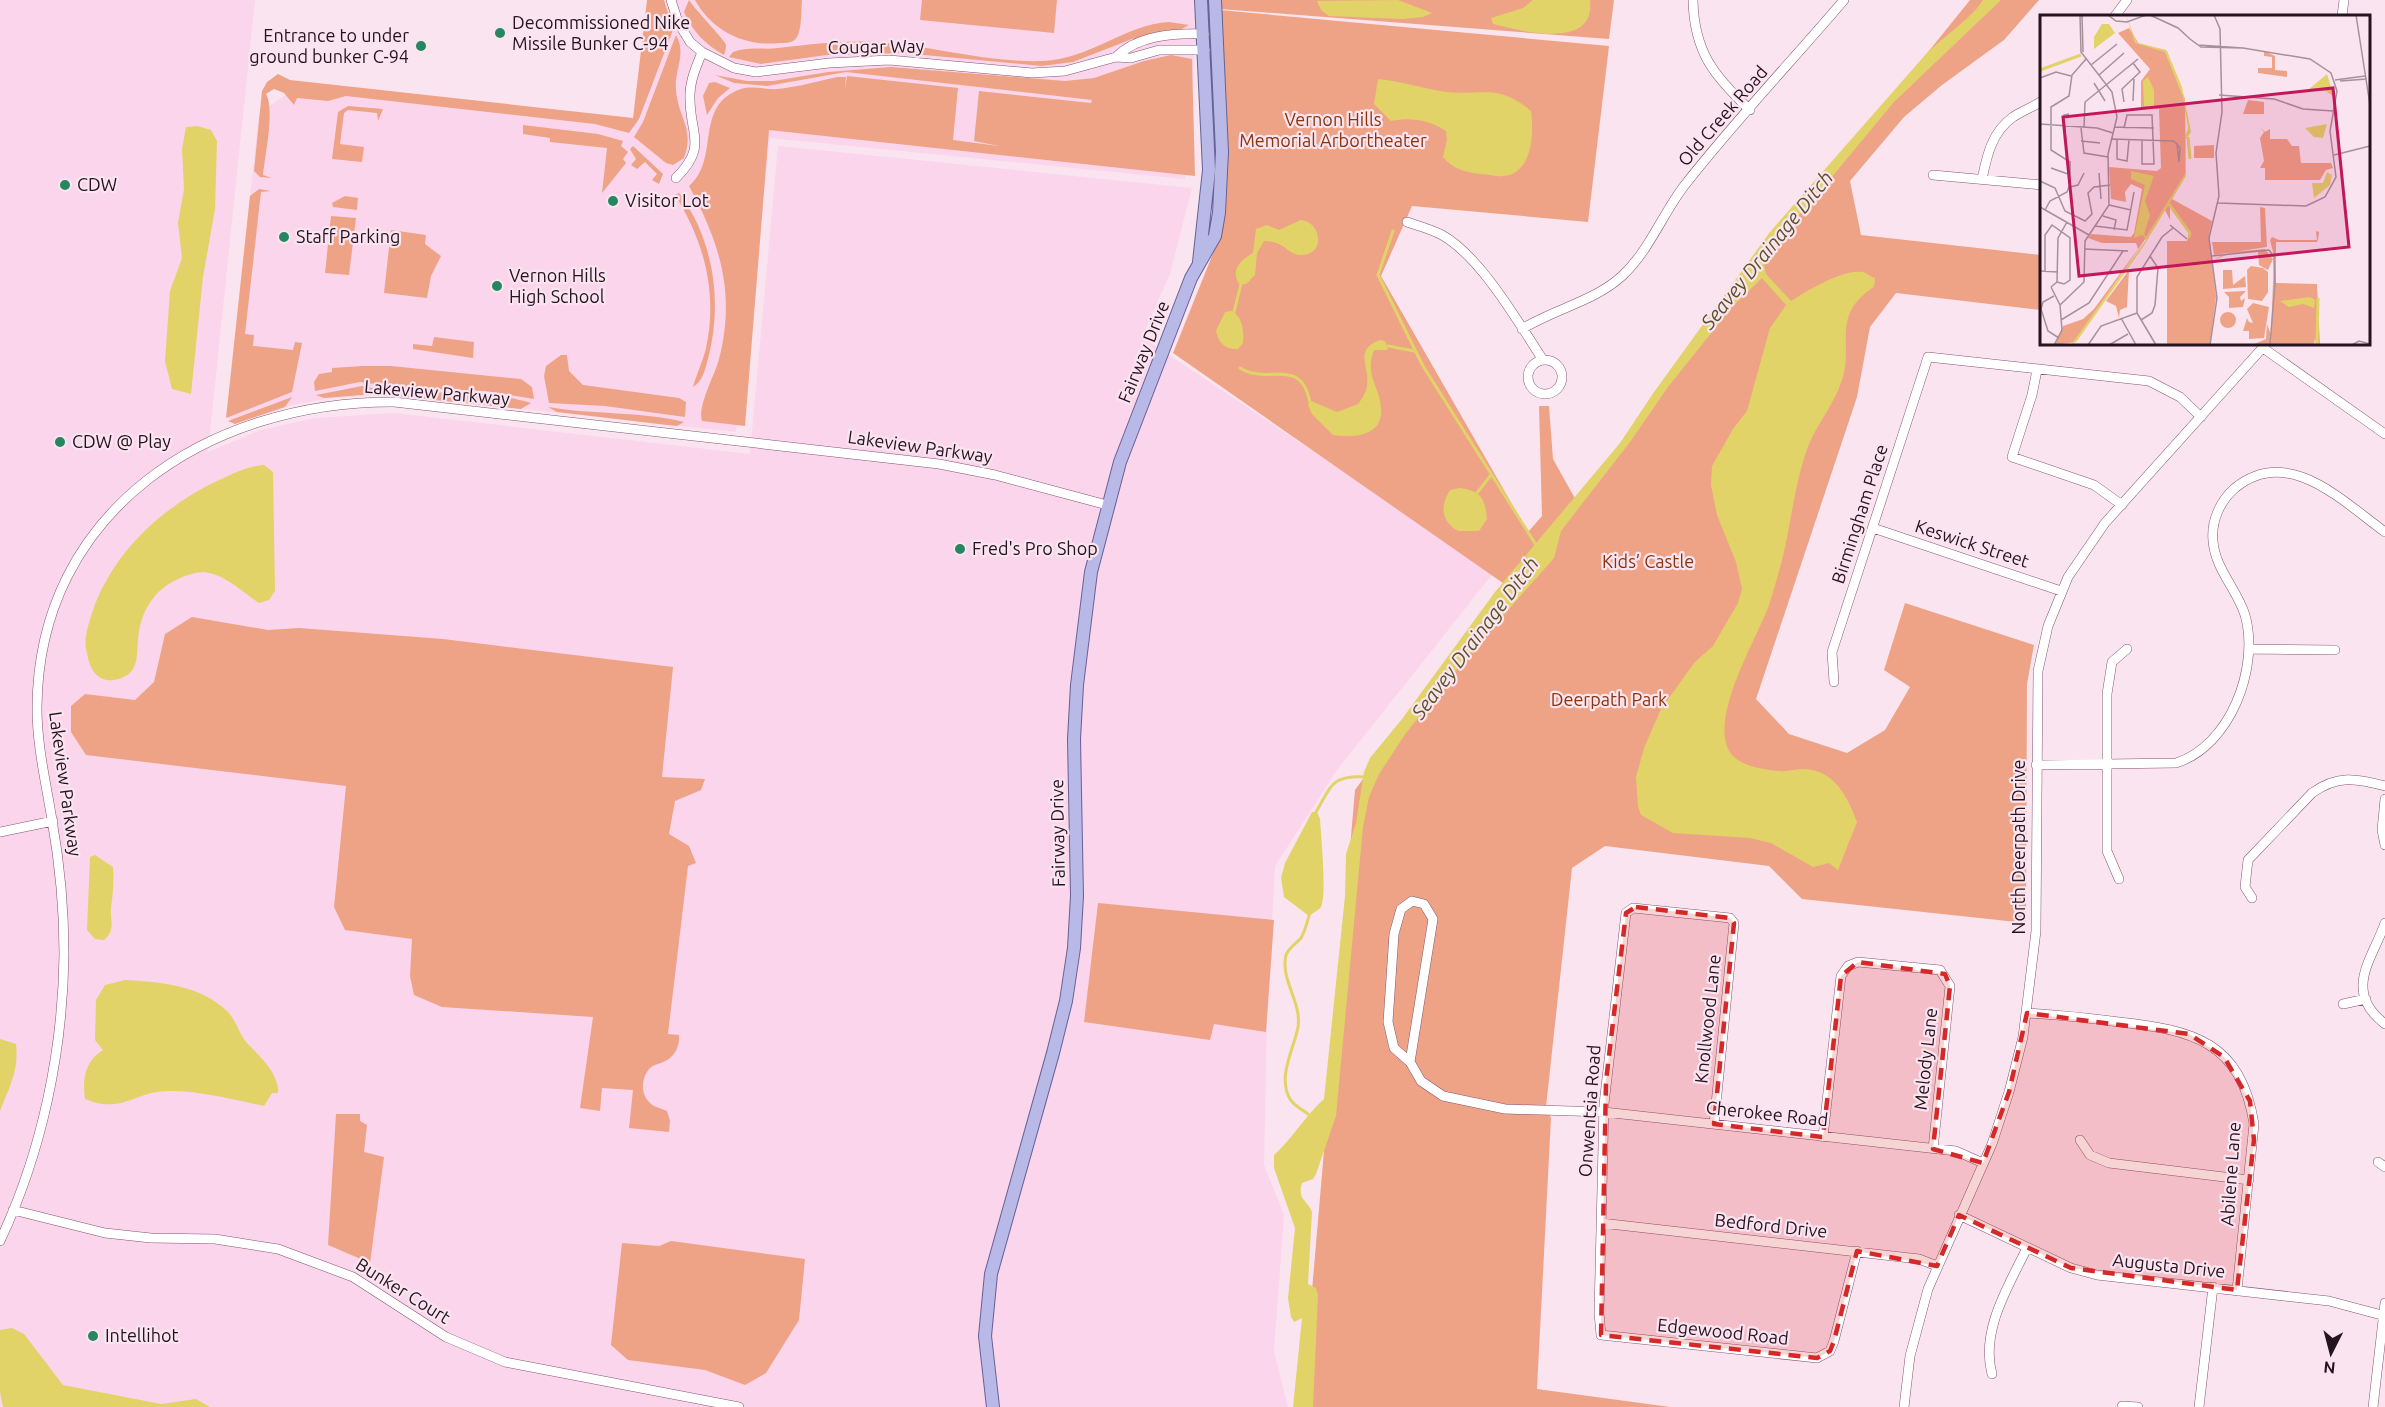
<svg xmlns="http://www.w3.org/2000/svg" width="2385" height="1407" viewBox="0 0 2385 1407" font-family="Ubuntu,sans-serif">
  <rect width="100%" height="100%" fill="#fae4f0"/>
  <path fill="#fad5eb" d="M0 0H255L208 452 261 430 315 418 394 413 750 454 778 146 1192 188 1170 274 1142 337 1494 572 1337 770 1275 866 1267 1013 1264 1165 1284 1215 1274 1351 1288 1407H0Z
    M648 0H1196L1198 11 1185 179 770 138 736 432 387 394 325 399 278 408 234 422 227 416 259 113 305 82 634 118Z"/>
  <path fill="#efa386" d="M647 0H664L673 30 639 119 629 133 595 124 346 96 328 101 297 98 294 105 284 93 274 89 266 94C275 109 265 155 263 175L272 178 260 177 254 171 262 91 267 82 278 74 290 80 633 118Z
    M689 0C695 10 725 40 726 45 726 49 725 52 724 55 706 45 692 31 684 12Z
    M695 0H802C801 10 802 28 797 37 794 43 786 43 780 43 745 47 712 31 695 0Z
    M922 0H1057L1054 33 920 20Z
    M1219 0H1614L1609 39 1220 9Z
    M1970 0H2039L2004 40 1942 85 1904 117 1850 181 1861 235 2041 255V310L1896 293 1870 327 1857 397 1756 699 1789 734 1847 753 1885 730 1910 687 1884 670 1905 603 2034 645 2027 684 2026 923 1802 899 1769 866 1605 846 1572 868 1546 1107 1551 1118 1537 1389 1670 1407H1302L1355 790 1437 677 1510 588 1173 353 1216 246 1220 10 1609 46 1588 222 1412 206 1381 276 1528 532 1542 516 1539 406H1549L1553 459 1577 502 1845 155Z
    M1169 22 1189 25 1180 30 1132 39 1073 62 1042 66 903 53 827 55 761 64 729 57 733 52C748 46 763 50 778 48 812 44 845 40 879 42 934 46 987 63 1043 61 1091 59 1126 24 1169 22Z
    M676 35C687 55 674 69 676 90 678 118 695 128 684 158L673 165 666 163 634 137 643 122Z
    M1171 55 1192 59 1195 176 769 130 745 426 702 421C697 406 715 375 719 359 736 294 720 243 689 186 721 159 693 105 741 89 753 85 766 90 778 89 798 87 818 81 838 77H846L845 90 847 76 958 88 953 140 999 146 974 141 979 91 1091 103 1092 100 846 72 767 86 734 83 715 75 747 81H773L828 72 891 67 1065 81 1094 78 1144 61Z
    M715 82 730 88 718 98 707 115 703 96 709 83Z
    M348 106 383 109 378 121 377 113 348 110 344 113 340 144 364 147 362 162 332 159 338 112Z
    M523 125 598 134 623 141 621 146 628 152 623 159 626 163 602 193 607 148 550 142V138L523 134Z
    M633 146 663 174 659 184 652 180 657 174 645 162 637 169 631 165 636 159 630 149Z
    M259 189 271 191 261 192 245 334 254 335 253 346 293 350 295 342 302 343 292 392 226 418 250 196Z
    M679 193C714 240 723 303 708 359 705 369 703 381 693 387 696 375 703 361 706 348 718 293 704 241 675 195Z
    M345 196 358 198 357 210 333 207 332 203Z
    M331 216 356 218 349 275 325 273Z
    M391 230 426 235 425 244 441 256 431 276 427 298 384 293Z
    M434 337 474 342 473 358 413 349V344L432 346Z
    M561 355H567L569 371 583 385 679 398 686 402 685 417 605 406 549 403 544 376 546 366Z
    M363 366H391L521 379 532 387 534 399 485 391 396 387 360 382 315 391 314 382 319 374 332 372V368Z
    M362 386C417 398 476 386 531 403L521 409 375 394 324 398 316 395Z
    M292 397 285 407 235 424 228 421Z
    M548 407C593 415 640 411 684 422L677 426 667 425 557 412Z
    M192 617 268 630 299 628 443 639 673 667 662 777 705 779 701 790 675 801 669 834 689 846 696 863 688 866 668 1034 679 1035C680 1042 677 1052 671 1057 666 1063 656 1063 650 1068 640 1079 640 1098 654 1106 658 1108 663 1109 667 1111L670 1121 669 1132 629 1128 633 1090 602 1088 600 1111 580 1108 593 1017 442 1007 414 995 410 976 412 939 345 930 334 907 346 786 86 755 71 732V706L85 694 135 700 154 682 165 634Z
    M1098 903 1274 920 1266 1032 1214 1024 1210 1040 1084 1022Z
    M336 1114H360V1121L367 1125 364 1152 384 1157 370 1263 328 1245Z
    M671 1241 805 1259 799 1320 766 1373 745 1385 705 1370 628 1360 611 1345 622 1243 659 1246Z"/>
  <path fill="#e1d368" d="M1398 0 1432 13 1423 17 1403 19 1329 16 1321 10 1317 1Z
    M1533 0H1590C1596 51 1522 31 1493 24L1491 18 1523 8Z
    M1983 0H2001L1893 103 1817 195 1779 236 1764 265 1766 274 1791 301C1807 291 1842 269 1862 272 1866 272 1871 277 1875 278L1874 287C1830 315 1854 345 1842 380 1834 405 1816 425 1807 449 1794 486 1791 526 1781 564 1777 578 1773 594 1768 608 1755 641 1712 713 1728 749 1736 766 1764 770 1780 771 1790 772 1802 767 1812 770 1837 775 1849 800 1857 822L1838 870 1829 863 1813 867 1771 843 1750 838 1673 833 1641 815 1638 807 1636 777 1644 748 1661 709 1694 663 1713 646 1738 603 1742 589 1736 562 1717 515 1711 485 1712 466 1733 429 1747 411 1770 328 1786 305 1762 278 1732 307 1668 387 1630 442 1561 531 1554 558 1459 666 1406 733 1379 774 1369 797 1363 827 1336 1116 1316 1174 1313 1179 1302 1183C1297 1200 1307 1199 1312 1212L1308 1284 1316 1288 1318 1295 1313 1407H1293L1302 1318 1294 1322 1291 1317 1288 1298 1295 1228 1274 1168V1155C1293 1138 1305 1116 1324 1099L1345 896 1346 854 1356 823 1364 772 1370 758 1402 719 1495 592 1620 443 1654 392 1770 232 1926 54C1942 38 1973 17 1983 0Z
    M1378 79C1401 81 1424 89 1447 92 1484 96 1497 83 1531 111 1534 133 1533 174 1503 176 1496 177 1487 174 1480 174 1465 172 1453 169 1443 157L1447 140 1446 131C1429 120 1412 117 1391 121L1374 104Z
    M197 126 211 130 217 141 215 209 203 277 191 394 172 389 165 361 170 291 182 258 178 223 184 189 182 149 186 127Z
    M1301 220C1321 222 1326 253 1303 255 1288 256 1286 241 1264 241L1257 253 1255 275 1246 284H1239C1230 269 1241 260 1253 253L1256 229 1267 225 1279 230Z
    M1232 311C1243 317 1244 332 1243 343L1238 349C1225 350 1219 343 1216 331L1225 312Z
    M1380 340 1385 341 1388 350H1374C1364 377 1380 385 1381 409 1383 437 1353 438 1333 435L1312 414 1308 405 1311 401 1337 412 1358 404C1362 399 1366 393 1367 386 1370 366 1353 350 1380 340Z
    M264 465 273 472 275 591 269 600 259 603C245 594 230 579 213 574 200 570 190 574 178 579 153 590 140 613 138 640 137 648 138 659 134 667 130 677 113 683 103 679 92 674 89 664 87 653 83 639 88 627 92 613 112 553 161 508 217 481 233 474 247 466 264 465Z
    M1460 488C1481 491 1485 498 1487 519L1479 531H1458C1441 521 1440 506 1450 490Z
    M1312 812H1317L1320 819C1321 836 1327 895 1321 907 1319 910 1313 913 1309 916L1284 897 1281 878 1285 863Z
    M95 855 113 867C114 882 113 893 111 908 110 920 116 930 104 940L95 939 87 930 90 857Z
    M125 980C161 982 201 985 228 1012 237 1022 239 1034 247 1043 260 1057 279 1073 278 1093H272L264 1106C235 1100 202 1091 171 1091 135 1090 123 1115 85 1099 82 1079 85 1061 103 1050L95 1040 96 1000 105 985Z
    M0 1039 16 1044C19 1072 9 1087 0 1111Z
    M12 1328 24 1334 63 1385 161 1404 196 1399 210 1407H3L0 1392V1330Z"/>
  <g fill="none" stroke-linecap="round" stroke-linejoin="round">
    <path stroke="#e1d368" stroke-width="3" d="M1393 231 1378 275 1423 366 1538 548
      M1234 312 1241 284
      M1388 346 1414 351
      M1240 368C1268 386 1301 355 1310 403
      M1477 493 1491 475
      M1316 812C1332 785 1331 775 1367 777
      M1308 1114C1303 1110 1293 1105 1290 1099 1277 1077 1294 1049 1298 1027 1302 1002 1280 980 1286 955 1289 947 1297 943 1301 938 1305 931 1307 923 1309 916"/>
    <g stroke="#835572" stroke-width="10">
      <path id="minor" d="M671 0 678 22 690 42 702 52 734 68 756 72 829 63 889 60 1032 73 1065 71 1116 57 1131 58 1159 50H1205
        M1693 0C1694 52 1714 76 1750 110
        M2115 16 2127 0
        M2342 16 2344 0
        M1116 57C1138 35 1174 33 1204 34
        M1933 175 2042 185
        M676 178C708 146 690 135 690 99 689 82 696 68 702 52
        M1982 179C1987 155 1992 132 2013 117 2022 111 2033 107 2042 101
        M1407 222C1419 226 1431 229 1442 235 1481 257 1518 322 1543 360
        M1522 329C1554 309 1595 301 1622 276 1649 251 1662 215 1684 186 1734 122 1791 62 1844 0
        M2263 348 2385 434
        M1528 377a17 17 0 1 1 34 0a17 17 0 1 1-34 0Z
        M2037 370 2032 395 2012 457 2094 485 2122 505
        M1873 528 2061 591
        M2250 649 2335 650
        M1834 682 1832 652 1928 357 2149 381 2180 397 2201 417
        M2036 765 2176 763C2230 746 2260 668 2245 615 2237 589 2215 569 2213 541 2211 521 2220 501 2235 488 2288 445 2341 500 2385 532
        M2385 799 2382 830 2385 845
        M0 832 53 821
        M2119 879 2107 851V694L2112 662 2127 649
        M2252 898 2245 887 2248 860 2312 793C2337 775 2356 778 2385 786
        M2385 923C2373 958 2342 991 2385 1024
        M2343 1004 2366 999
        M2027 1013C2058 1015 2088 1018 2119 1022 2192 1030 2241 1041 2254 1124L2237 1290
        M1410 1062 1394 1048 1388 1022 1394 934 1401 909 1412 901 1424 904 1433 919 1410 1062 1421 1081 1443 1096 1505 1109 1604 1112 1956 1151 1983 1163
        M1714 1124 1734 923 1730 918 1633 908 1626 913 1604 1104 1599 1313 1601 1335 1817 1358 1830 1351 1834 1341 1857 1251
        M1823 1137 1841 976 1848 966 1858 962 1940 970 1950 986 1933 1149
        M2080 1140 2090 1155 2109 1163 2249 1180
        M2378 1162 2385 1167
        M13 1210 105 1233 151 1238 215 1239 278 1249 353 1277 446 1337 505 1362 739 1407
        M1959 1215 2071 1268 2097 1275 2329 1301 2385 1316
        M1601 1223 1919 1259 1937 1266
        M0 1241C42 1152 63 1051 64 954 64 909 60 865 52 820 46 783 37 746 37 708 38 510 210 401 394 402L939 464 995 475 1107 505
        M1992 1374C1980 1331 2009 1285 2027 1248
        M2122 1406 2138 1407
        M1904 1407 1910 1356 1928 1289 1992 1144 2009 1092 2023 1037 2036 931 2038 671 2048 626 2068 577 2105 523 2266 344
        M2199 1407 2213 1287
        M2373 1407 2385 1303"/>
    </g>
    <g stroke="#666196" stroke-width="14">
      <path id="major" d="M1199 262 1209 170 1201 0
        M993 1407 985 1336 991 1274 1053 1053 1066 1001 1074 948 1077 896 1074 739 1077 685 1091 572 1120 462 1191 278 1215 236 1219 213 1222 152 1215 0"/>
    </g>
    <use href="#minor" stroke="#fff" stroke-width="9"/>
    <use href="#major" stroke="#b8b9e6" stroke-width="12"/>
  </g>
  <path fill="#d62828" fill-opacity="0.2" stroke="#d62828" stroke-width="4.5" stroke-dasharray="12 8" stroke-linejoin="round" d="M1636 907 1730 918 1734 923 1714 1124 1823 1137 1841 976 1858 962 1945 974 1950 986 1933 1149 1983 1163 2009 1092 2027 1013 2189 1034 2224 1057 2250 1101 2254 1140 2237 1290 2071 1268 1959 1215 1937 1266 1857 1251 1834 1341 1830 1351 1817 1358 1601 1335 1606 1081 1626 913Z"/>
  <g fill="#25865f" stroke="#fae4f0" stroke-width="2">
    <circle cx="500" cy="33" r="6"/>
    <circle cx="421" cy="46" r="6"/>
    <circle cx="65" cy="185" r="6"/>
    <circle cx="613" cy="201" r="6"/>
    <circle cx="284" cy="237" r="6"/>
    <circle cx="497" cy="286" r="6"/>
    <circle cx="60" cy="442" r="6"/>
    <circle cx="960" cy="549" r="6"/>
    <circle cx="93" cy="1336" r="6"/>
  </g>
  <g text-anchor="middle" stroke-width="4.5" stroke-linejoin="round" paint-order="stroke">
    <g font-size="18" fill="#25131f" stroke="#fae4f0" text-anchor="start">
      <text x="512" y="29">Decommissioned Nike<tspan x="512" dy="21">Missile Bunker C-94</tspan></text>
      <text x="409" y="42" text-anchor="end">Entrance to under<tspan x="409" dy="21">ground bunker C-94</tspan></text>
      <text x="77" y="191">CDW</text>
      <text x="625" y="207">Visitor Lot</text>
      <text x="296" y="243">Staff Parking</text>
      <text x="509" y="282">Vernon Hills<tspan x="509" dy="21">High School</tspan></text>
      <text x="72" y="448">CDW @ Play</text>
      <text x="972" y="555">Fred's Pro Shop</text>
      <text x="105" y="1342">Intellihot</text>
    </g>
    <g font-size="18" fill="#25131f" stroke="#fae4f0">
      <text transform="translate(876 47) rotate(-1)" y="6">Cougar Way</text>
      <text transform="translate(1723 116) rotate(-49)" y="6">Old Creek Road</text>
      <text transform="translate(1144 352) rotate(-68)" y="6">Fairway Drive</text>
      <text transform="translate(437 393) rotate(5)" y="6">Lakeview Parkway</text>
      <text transform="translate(920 447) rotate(8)" y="6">Lakeview Parkway</text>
      <text transform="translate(1860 514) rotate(-72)" y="6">Birmingham Place</text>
      <text transform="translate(1972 544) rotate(18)" y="6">Keswick Street</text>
      <text transform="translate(65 784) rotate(82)" y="6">Lakeview Parkway</text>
      <text transform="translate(1058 833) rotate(-91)" y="6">Fairway Drive</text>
      <text transform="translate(2019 847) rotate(-90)" y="6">North Deerpath Drive</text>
      <text transform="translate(1708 1019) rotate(-84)" y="6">Knollwood Lane</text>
      <text transform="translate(1926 1059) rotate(-84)" y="6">Melody Lane</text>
      <text transform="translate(1590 1111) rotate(-86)" y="6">Onwentsia Road</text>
      <text transform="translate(1767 1114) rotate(6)" y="6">Cherokee Road</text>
      <text transform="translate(2231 1174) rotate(-86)" y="6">Abilene Lane</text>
      <text transform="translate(1771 1226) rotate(6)" y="6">Bedford Drive</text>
      <text transform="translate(2169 1266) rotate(6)" y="6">Augusta Drive</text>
      <text transform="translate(403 1291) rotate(32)" y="6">Bunker Court</text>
      <text transform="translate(1723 1332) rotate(6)" y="6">Edgewood Road</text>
    </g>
    <g font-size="18" fill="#8a340a" stroke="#fae4f0">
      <text x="1333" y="126">Vernon Hills<tspan x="1333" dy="21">Memorial Arbortheater</tspan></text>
      <text x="1648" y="568">Kids’ Castle</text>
      <text x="1609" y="706">Deerpath Park</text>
    </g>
    <g font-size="20" font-style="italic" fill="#595327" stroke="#fae4f0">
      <text transform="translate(1767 250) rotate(-51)" y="7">Seavey Drainage Ditch</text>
      <text transform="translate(1475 638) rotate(-53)" y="7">Seavey Drainage Ditch</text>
    </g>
  </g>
  <g transform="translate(2040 15)">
    <rect width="330" height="330" fill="#fae4f0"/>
    <path d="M89 13 99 29 126 35 145 84 146 159 132 184 172 206 169 219 176 282 170 330H127V226H147L150 218 130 191V205L125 195 35 327 15 330 23 311 43 304 54 294 98 234 96 228H62L48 223 51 219 91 222 94 218 102 174 91 169 85 177 86 187 71 184 69 152 117 156 121 153 119 94 101 93V66L110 54 78 18ZM224 36 235 41V55L247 56V62L218 58V53H232V42L224 41ZM208 85 224 87V99H203ZM220 112 225 117 230 114V124H247L252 131H259L261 148H291L293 153 286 155 280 165H225V153H220L224 146 220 123 224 117ZM174 130V143H154V131ZM220 192 225 193 227 232 174 240 172 227H221ZM276 216 279 217 278 225 277 227H236V268L277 269 280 330H276L275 323 274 330H230L232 323 229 330H212L226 324 227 309 231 320 234 241 230 225 232 222 239 225H277ZM225 234 233 244 228 255 219 250 218 237 190 238 179 243 174 244 191 237ZM211 251 223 253 228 257V277L222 286 208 284 207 255ZM89 255 87 292 80 295 79 303 76 291 66 286ZM183 255H192L193 270 205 261 206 272 183 274ZM206 276 200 282 201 286 205 283 203 292 189 293V282L184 277ZM213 288 229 292 224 323 209 324V316H203L207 303 209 307 213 308 207 294ZM180 305a8 8 0 1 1 16 0a8 8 0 1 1-16 0Z" fill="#efa386"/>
    <path d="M86 0 96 26 99 28 125 35 127 36 142 72 151 117 146 124V161L103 232 37 326 31 330 106 225 103 220 94 223 105 170 91 164V156L114 161 105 186 110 200 104 219 106 222 145 159V122L148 113 143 82 125 37 95 28ZM62 9H69L75 18 54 34V22ZM287 59 294 82 286 76 268 75ZM108 62 114 75V91H104L103 66ZM287 109 283 123 274 122 265 113ZM287 157 292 160 290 170 274 183 272 168H283ZM270 282 275 285 274 293 263 289 249 292 240 286Z" fill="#e1d368"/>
    <path fill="none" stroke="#e1d368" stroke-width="3" d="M0 55 41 40M148 122 150 144M129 189 150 218 149 223M277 330 278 283"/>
    <path fill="none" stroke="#a5909c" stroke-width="1.5" d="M42 0 43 37M68 0 76 6 87 7 106 0M110 0 138 13 150 24 161 32 203 33 158 30M316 0 330 90M51 50 77 29M59 60 84 38M0 63 16 57 31 61M295 65 325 61M300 66 327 64M54 68 65 86M179 80 234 84 263 94 293 96M93 86 94 64M84 87 82 74 100 57 93 48M0 109 57 113 73 118M75 112 114 113M41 113 44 138 68 142M44 113 45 87 98 44M84 113 87 100H112L114 149H102V126M71 124 133 126 137 129 139 147 140 133 137 129M77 125V144L87 146 89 125M41 126 60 128M26 129 24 100 29 99M294 140 330 131M11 153 28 159M59 158 61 184M0 166 15 173 25 196 45 206 52 199 48 178 54 172 70 170M30 172 38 170 44 158M178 188 266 191 285 182 296 162 290 116 297 76 291 58 270 44 203 33M69 190 91 195M0 192 49 220M5 195 10 186 27 177 30 169V147L11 135V92L29 81 32 60 46 44M63 201 76 205 74 215M130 210 147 224M55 211 87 215 94 177M44 234 88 236M229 235 234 242 235 268 230 330M172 241 229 235M0 256 18 257M5 257V220L12 210 30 223V265L24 269 17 267M11 272 17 267 18 223 27 207M11 272 20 290M14 281 3 287 1 294 8 316 19 323M81 303 96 330M21 305 49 288 83 236M101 305 112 298 115 290 118 253 110 241M14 330 22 315 20 290 44 267 45 226 69 190 68 139 77 102 72 77 41 37 40 0M48 330 61 311 97 298M69 330 88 319M116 330 97 298V262L122 222 133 213M170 330 177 283 169 223 179 181 176 138 182 97 180 14 174 0M312 330 319 326 330 329"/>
    <path fill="#c2185b" fill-opacity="0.15" stroke="#c2185b" stroke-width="3" d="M293 73 309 232 39 261 23 102Z"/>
    <rect width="330" height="330" fill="none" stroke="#25131f" stroke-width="3"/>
  </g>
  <g transform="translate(2331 1353) rotate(186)" stroke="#fae4f0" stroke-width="4.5" paint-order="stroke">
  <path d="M0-4.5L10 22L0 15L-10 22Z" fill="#25131f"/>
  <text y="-9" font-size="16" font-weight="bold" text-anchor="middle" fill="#25131f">N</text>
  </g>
</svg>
